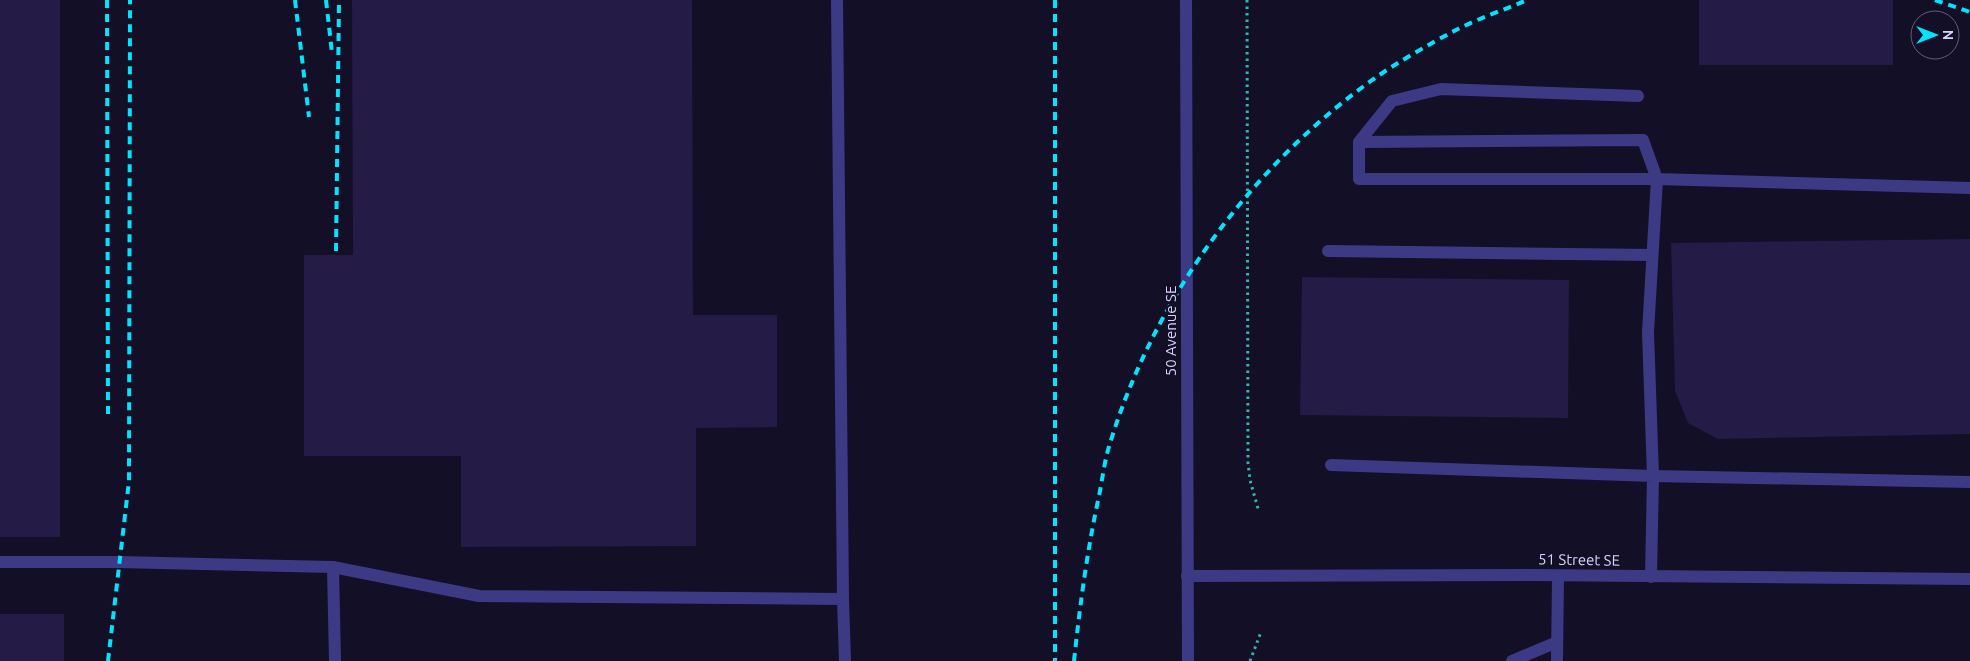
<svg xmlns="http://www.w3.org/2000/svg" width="1970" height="661" viewBox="0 0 1970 661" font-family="Ubuntu,sans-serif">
  <rect width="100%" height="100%" fill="#130f26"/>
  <path fill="#241b47" d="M0 0H60V537H0Z
    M352 0H692L693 315H777V427L696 428V546L461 547V456H304V255H353Z
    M1699 0H1893V65H1699Z
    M1970 239V434L1718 439 1688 423 1675 391 1671 243Z
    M1302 277 1569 280 1568 418 1300 415Z
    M0 614H64V661H0Z"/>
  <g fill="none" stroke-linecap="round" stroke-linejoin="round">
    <path stroke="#2fb8b0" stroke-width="3" stroke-dasharray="2.5 4" stroke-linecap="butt" d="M1247 0 1248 463 1250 480 1259 512
      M1250 661 1261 632"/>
    <path stroke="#3d3a85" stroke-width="12" d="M1643 140 1657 179H1359V142Z
      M1359 142 1392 101 1441 89 1638 96
      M1328 251 1652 255
      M1331 465 1653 476 1970 482
      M0 562H119L333 567
      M1651 577 1653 476 1648 332 1657 179 1970 188
      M843 599 845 661
      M335 661 333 567 479 596 843 599 837 0
      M1512 661 1557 642
      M1557 661 1558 577"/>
    <path stroke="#3d3a85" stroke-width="12" d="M1187 576 1533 575 1970 579"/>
    <path stroke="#3d3a85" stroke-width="12" d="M1186 0 1188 661"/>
    <path stroke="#00e5ff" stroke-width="4" stroke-dasharray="8 6" stroke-linecap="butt" d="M107 0 108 417
      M295 0 309 117
      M326 0 332 53
      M1055 0V661
      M1935 0 1970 12
      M336 251 339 0
      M108 661 129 481 130 0
      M1074 661C1080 605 1087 551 1099 496 1102 481 1104 465 1108 450 1151 303 1250 166 1375 78 1398 62 1431 43 1456 30 1479 18 1504 10 1527 0"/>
  </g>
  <g text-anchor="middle" stroke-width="4.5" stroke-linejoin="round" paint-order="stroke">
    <g font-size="15" fill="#d9d4ff" stroke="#130f26">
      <text transform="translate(1171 331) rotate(-90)" y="5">50 Avenue SE</text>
      <text transform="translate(1579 560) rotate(1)" y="5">51 Street SE</text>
    </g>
  </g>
  <g transform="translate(1935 35) rotate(90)"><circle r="24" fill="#130f26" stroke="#625e7d"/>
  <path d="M0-4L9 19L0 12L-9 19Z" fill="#00e5ff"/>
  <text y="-8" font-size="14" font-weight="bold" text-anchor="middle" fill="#d9d4ff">N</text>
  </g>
</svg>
